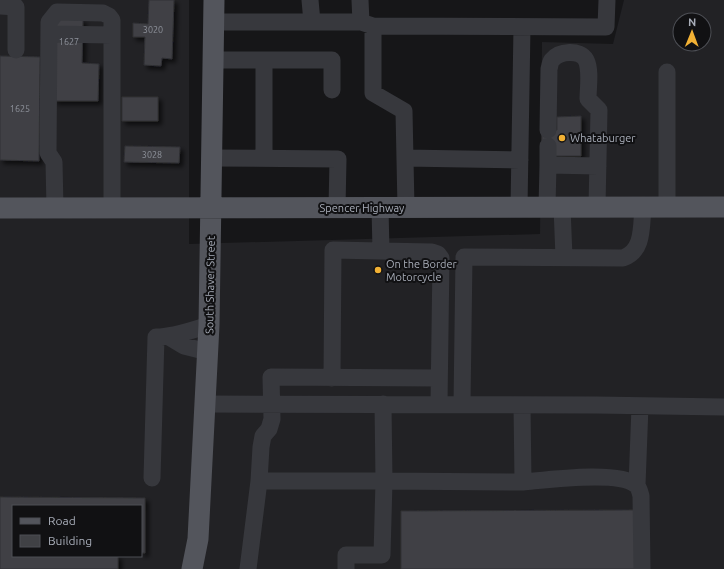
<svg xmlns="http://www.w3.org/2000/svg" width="724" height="569" viewBox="0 0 724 569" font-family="Ubuntu,sans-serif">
  <defs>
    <filter id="shadow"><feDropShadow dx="3.5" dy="3.5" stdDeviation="2" flood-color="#0009"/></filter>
  </defs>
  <rect width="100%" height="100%" fill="#161618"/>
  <path fill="#222225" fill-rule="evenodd" d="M0 0H189V244L540 234 542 42 613 44 624 0H724V569H0ZM680 20H704V44H680ZM13 506H141V556H13Z"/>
  <path fill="#404145" stroke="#303034" filter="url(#shadow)" d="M149 0H174L172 59 162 58 161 66 144 65 145 37H133V23L148 24Z
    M56 19 83 20 82 63 99 64 98 101H54Z
    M0 56 40 57 39 161 0 160Z
    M122 97H158V121H122Z
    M581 116V156H555L542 146V130H557V117Z
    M125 146 180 147 179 163 124 162Z
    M0 497 145 498V553H141V506H13V556H118V569H0Z
    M634 510 635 569H401V511Z"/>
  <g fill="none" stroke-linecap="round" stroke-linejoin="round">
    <path stroke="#37383d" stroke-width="17" d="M310 0 312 22
      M360 0 361 22
      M0 6 16 7V50
      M214 22H361L373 26 606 27 607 0
      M373 26V93L404 111 406 208
      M49 34 112 35
      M214 60H332V90
      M667 72V207
      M548 130 549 69C550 66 550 62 552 60 559 51 580 49 586 60 591 70 588 88 588 99L599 110 597 207
      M212 158 338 159 337 208
      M264 158V60
      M405 158 520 160
      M548 165V146
      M519 207 522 27
      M547 207 548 165 598 166
      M562 207 564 257
      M55 208 54 162 48 153 49 22 57 12 103 13 109 16 112 20V208
      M380 208 381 251 432 252 438 254 441 258 439 404
      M169 337 184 346 208 352
      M332 378 333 250 381 251
      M205 404 596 405 724 407
      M462 404 464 257 623 258C644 251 641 226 643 207
      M152 478 156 337C174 337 192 330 209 325
      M259 481H384L383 404
      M523 482C546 480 619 470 636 485 639 487 640 492 641 496L642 569
      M637 485 640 406
      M248 569 259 481 261 447 263 436 269 429 272 419 271 377 439 378
      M346 569V555H382L384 481 523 482 522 405"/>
    <path stroke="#53555c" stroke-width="21" d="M0 208 724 207
      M192 569 198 539 209 325 214 0"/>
  </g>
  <g fill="#f2b134" stroke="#111113" stroke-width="1.5">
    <circle cx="562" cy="138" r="4"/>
    <circle cx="378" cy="270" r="4"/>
  </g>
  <g text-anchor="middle" stroke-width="4" stroke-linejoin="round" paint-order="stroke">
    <g font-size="9" fill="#8e929b">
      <text x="153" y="33">3020</text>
      <text x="69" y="45">1627</text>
      <text x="20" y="112">1625</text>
      <text x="152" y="158">3028</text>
    </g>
    <g font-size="11" fill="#a8adb8" stroke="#111113" text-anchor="start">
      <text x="570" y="142">Whataburger</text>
      <text x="386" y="268">On the Border<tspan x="386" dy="13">Motorcycle</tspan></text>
    </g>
    <g font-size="11" fill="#a8adb8" stroke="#111113">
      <text x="362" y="212">Spencer Highway</text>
      <text transform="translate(210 285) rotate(-89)" y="4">South Shaver Street</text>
    </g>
  </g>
  <rect x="12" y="505" width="130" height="52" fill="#111113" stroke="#4d4f55"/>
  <rect x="20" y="518" width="20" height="6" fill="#53555c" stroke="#4d4f55"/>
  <text x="48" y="525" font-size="12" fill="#a8adb8">Road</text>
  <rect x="20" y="535" width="20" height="12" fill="#404145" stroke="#4d4f55"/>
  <text x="48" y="545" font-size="12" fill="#a8adb8">Building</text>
  <g transform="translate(692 32) rotate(1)"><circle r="19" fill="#111113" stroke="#4d4f55"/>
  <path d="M0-3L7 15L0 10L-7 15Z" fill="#f2b134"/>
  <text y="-6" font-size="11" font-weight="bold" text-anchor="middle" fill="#a8adb8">N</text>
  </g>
</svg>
